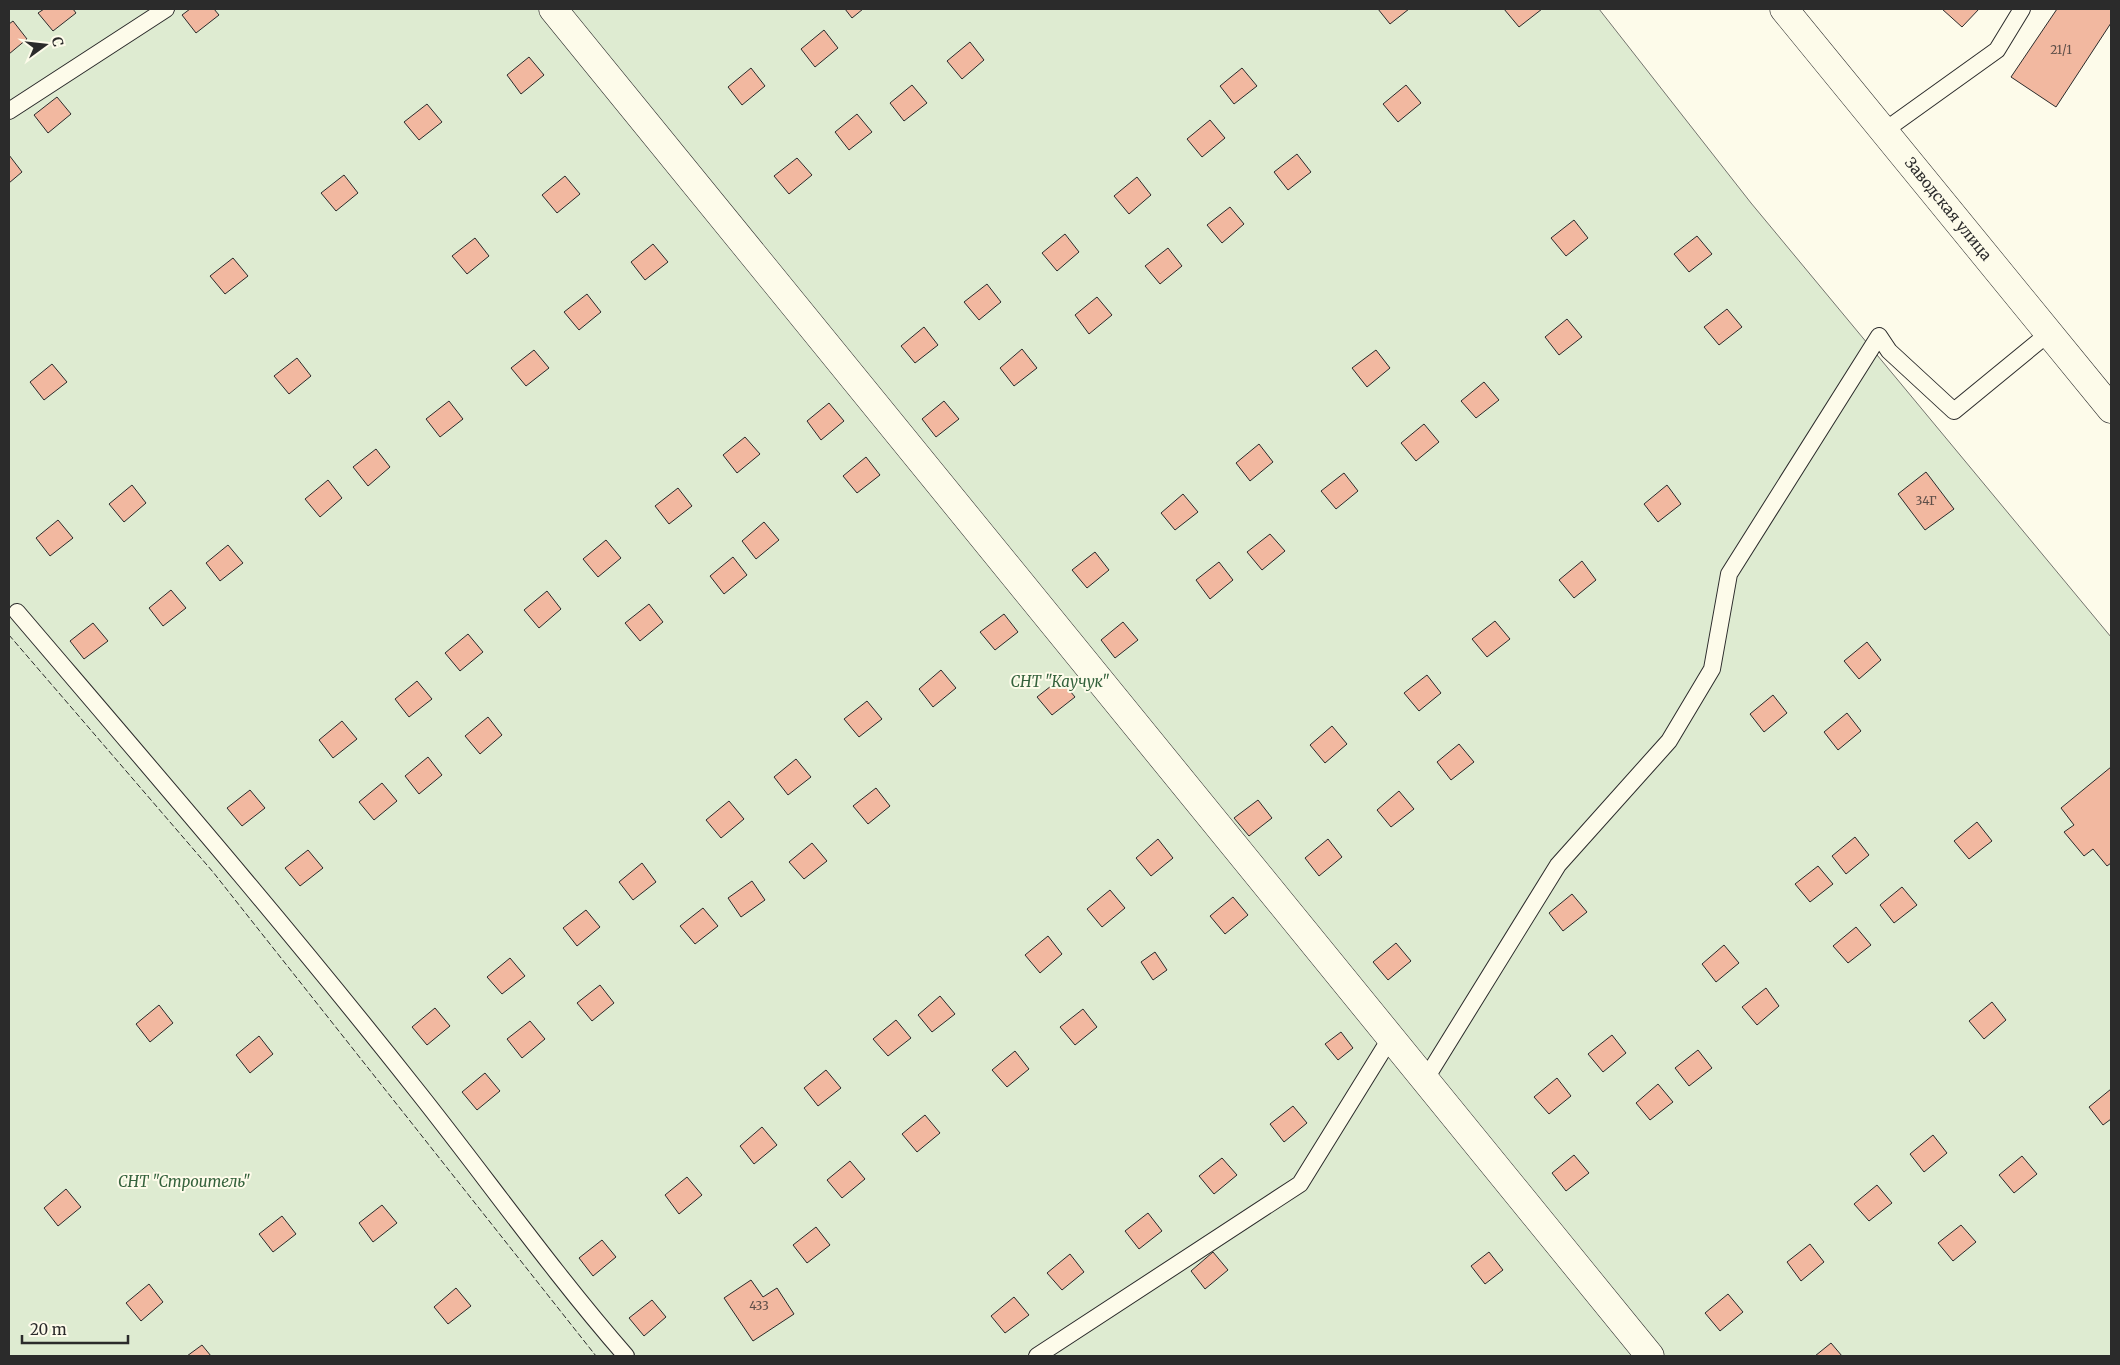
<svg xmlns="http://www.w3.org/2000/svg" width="2120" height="1365" viewBox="0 0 2120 1365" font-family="Merriweather,serif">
  <rect width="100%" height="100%" fill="#fdfbea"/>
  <path fill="#deebd1" stroke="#74746e" d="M9 9H1599L1751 203 2111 637V1356H9Z"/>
  <path fill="#f2b8a0" stroke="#2b2b2b" d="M44 9H73L76 13 53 31 38 13Z
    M190 9H214L219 15 196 33 182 15Z
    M845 9H863L852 18Z
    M1378 9H1409L1390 24Z
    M1504 9H1542L1519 27Z
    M1942 9H1979L1962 27Z
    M2057 9H2111V23L2056 107 2011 77Z
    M13 21 27 39 9 54V24Z
    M824 30 838 48 815 67 801 49Z
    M970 42 984 60 962 79 947 61Z
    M529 57 544 75 521 94 507 75Z
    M751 68 765 86 742 105 728 87Z
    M1242 68 1257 86 1234 104 1220 86Z
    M912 85 927 103 904 121 890 103Z
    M1406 85 1421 103 1398 122 1383 104Z
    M57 97 71 114 48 133 34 115Z
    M427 104 442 122 419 140 404 122Z
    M857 114 872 132 849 150 835 132Z
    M1210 120 1225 138 1202 157 1187 139Z
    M1297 154 1311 172 1288 190 1274 172Z
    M9 155 22 172 9 183Z
    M797 158 812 175 789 194 774 176Z
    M344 175 358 193 336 211 321 193Z
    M565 176 580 194 557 213 542 195Z
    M1137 177 1151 195 1129 214 1114 196Z
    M1230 207 1244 224 1222 243 1207 225Z
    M1574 220 1588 238 1566 256 1551 238Z
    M1065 234 1079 252 1057 271 1042 253Z
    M1697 236 1712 254 1689 272 1674 254Z
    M475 238 489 256 467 274 452 256Z
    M653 244 668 262 645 280 631 262Z
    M1168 248 1182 266 1160 284 1145 266Z
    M233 258 248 276 225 294 210 276Z
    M987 284 1001 302 979 320 964 302Z
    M587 294 601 312 579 330 564 312Z
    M1097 297 1112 315 1089 334 1075 315Z
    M1727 309 1742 327 1719 345 1704 327Z
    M1567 319 1582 337 1559 355 1545 337Z
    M924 327 938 345 915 363 901 346Z
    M1022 349 1037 368 1014 386 1000 368Z
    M534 350 549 368 526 386 511 368Z
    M1376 350 1390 368 1367 387 1352 368Z
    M297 358 311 376 289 394 274 376Z
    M52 364 67 382 44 400 30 382Z
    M1484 382 1499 400 1476 418 1461 401Z
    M449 401 463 419 440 437 426 419Z
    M944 401 959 419 936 437 922 419Z
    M829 403 844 421 821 440 807 421Z
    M1424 424 1439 442 1416 461 1401 443Z
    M745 437 760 454 737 473 723 455Z
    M1259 444 1273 462 1250 481 1236 463Z
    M376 449 390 467 368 486 353 467Z
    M866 457 880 475 857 493 843 476Z
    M1926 472 1954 509 1925 530 1898 494Z
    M1344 473 1358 491 1336 509 1321 491Z
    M328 480 342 498 320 517 305 499Z
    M132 485 146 503 124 522 109 504Z
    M1667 485 1681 504 1658 522 1644 504Z
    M678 488 692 506 669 524 655 506Z
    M1183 494 1198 512 1175 530 1161 513Z
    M58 520 73 538 50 556 36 538Z
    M764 522 779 540 756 559 742 541Z
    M1270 534 1285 551 1262 570 1247 552Z
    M606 540 621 558 598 577 583 559Z
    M228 545 243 563 220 581 206 563Z
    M1095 552 1109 570 1087 588 1072 570Z
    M733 557 747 575 724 594 710 576Z
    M1582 561 1596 580 1574 598 1559 580Z
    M1219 562 1233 580 1210 599 1196 580Z
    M171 590 186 608 163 626 149 608Z
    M547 591 561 609 539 628 524 610Z
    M649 604 663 622 640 641 625 623Z
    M1004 614 1018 632 995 650 980 632Z
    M1495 621 1510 639 1487 657 1472 639Z
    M1123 622 1138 640 1115 658 1101 640Z
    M93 623 108 641 84 659 70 641Z
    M468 634 483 652 460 671 445 653Z
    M1867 642 1881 660 1859 679 1844 661Z
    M941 670 956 688 933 707 919 689Z
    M1427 675 1441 693 1419 711 1404 693Z
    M1060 679 1075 697 1052 715 1037 697Z
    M417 681 432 699 409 717 395 699Z
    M1773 695 1787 713 1764 732 1750 714Z
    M867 701 882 719 859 737 844 719Z
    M1847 713 1861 731 1838 750 1824 732Z
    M488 717 502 735 480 754 465 736Z
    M342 721 357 739 333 758 319 740Z
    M1332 726 1347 744 1325 763 1310 745Z
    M1459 744 1474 762 1451 780 1437 762Z
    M428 757 442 775 419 794 405 776Z
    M796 759 811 777 788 795 774 777Z
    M2111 767V863L2107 866 2093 849 2084 856 2064 832 2074 825 2061 808Z
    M382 783 397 801 374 820 359 802Z
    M876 788 890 806 868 824 853 806Z
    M250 790 265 808 242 826 227 808Z
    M1399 791 1414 809 1391 827 1377 810Z
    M1258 800 1272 818 1249 836 1234 818Z
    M729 801 744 819 721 838 706 820Z
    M1977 822 1992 841 1969 859 1954 841Z
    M1855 837 1869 855 1846 874 1832 856Z
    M1158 839 1173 858 1151 876 1136 858Z
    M1328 839 1342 857 1319 876 1305 858Z
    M812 843 827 861 804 879 789 862Z
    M308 850 323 868 300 886 285 868Z
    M642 863 656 882 633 900 619 882Z
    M1818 866 1833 884 1810 902 1795 884Z
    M752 881 765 900 741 917 728 898Z
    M1902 887 1917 905 1894 923 1880 905Z
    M1110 890 1125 908 1102 927 1087 909Z
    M1572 894 1587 912 1563 931 1549 913Z
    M1233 897 1248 915 1225 934 1210 916Z
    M703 908 718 926 695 944 680 926Z
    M586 910 600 927 577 946 563 928Z
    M1856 927 1871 945 1848 963 1833 946Z
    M1048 936 1062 954 1040 973 1025 955Z
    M1396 943 1411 961 1388 980 1373 962Z
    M1724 945 1739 963 1716 982 1702 964Z
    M1155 952 1167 970 1153 980 1141 962Z
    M510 958 525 976 502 994 487 977Z
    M600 985 614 1003 592 1021 577 1003Z
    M1766 988 1779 1006 1757 1025 1742 1007Z
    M940 996 955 1014 932 1032 918 1015Z
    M1992 1002 2006 1020 1984 1039 1969 1021Z
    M159 1005 173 1023 150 1042 136 1024Z
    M435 1008 450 1026 427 1045 412 1027Z
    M1083 1009 1097 1027 1075 1045 1060 1027Z
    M896 1020 911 1038 888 1056 873 1039Z
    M530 1021 545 1039 522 1058 507 1039Z
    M1341 1032 1353 1048 1338 1060 1325 1044Z
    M1612 1035 1626 1053 1603 1072 1588 1054Z
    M259 1036 273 1054 250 1073 236 1055Z
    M1698 1050 1712 1068 1689 1086 1675 1068Z
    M1015 1051 1029 1069 1007 1087 992 1070Z
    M826 1070 841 1088 818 1106 804 1088Z
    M485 1073 500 1091 477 1110 462 1092Z
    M1557 1078 1571 1096 1549 1114 1534 1097Z
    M1658 1084 1673 1102 1650 1120 1636 1103Z
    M2111 1089V1119L2103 1125 2089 1107Z
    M1293 1106 1307 1123 1284 1142 1270 1124Z
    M925 1115 940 1133 917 1152 902 1134Z
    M762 1127 777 1145 754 1164 740 1146Z
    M1933 1135 1947 1153 1924 1172 1910 1154Z
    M1574 1155 1589 1173 1566 1191 1552 1173Z
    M2022 1156 2037 1174 2014 1193 1999 1175Z
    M1222 1158 1237 1175 1214 1194 1199 1176Z
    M850 1161 865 1179 842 1198 827 1180Z
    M687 1177 702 1195 679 1214 665 1195Z
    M1877 1185 1892 1203 1869 1221 1854 1204Z
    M66 1189 81 1207 58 1226 44 1208Z
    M382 1205 397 1223 373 1242 359 1223Z
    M1148 1213 1162 1231 1139 1249 1125 1231Z
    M282 1216 296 1234 273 1252 259 1234Z
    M1961 1225 1976 1242 1953 1261 1938 1243Z
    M816 1227 830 1245 807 1263 793 1245Z
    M602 1240 616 1257 593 1276 579 1258Z
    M1810 1244 1824 1262 1801 1281 1787 1262Z
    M1213 1252 1228 1270 1205 1289 1191 1271Z
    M1489 1252 1503 1270 1485 1284 1471 1266Z
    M1070 1254 1084 1272 1062 1290 1047 1273Z
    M751 1280 763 1297 777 1288 794 1314 753 1341 724 1298Z
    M149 1284 163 1302 141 1321 126 1303Z
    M456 1288 471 1306 448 1324 434 1307Z
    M1728 1294 1743 1312 1720 1331 1705 1313Z
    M1014 1297 1029 1315 1005 1333 991 1316Z
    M652 1300 666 1317 644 1336 629 1318Z
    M1831 1343 1842 1356H1815Z
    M202 1345 211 1356H187Z"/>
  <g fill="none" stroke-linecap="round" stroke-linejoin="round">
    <g stroke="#2b2b2b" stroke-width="18">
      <path id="service" d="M9 111 166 9
        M1884 131 1997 50 2022 9
        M17 612C151 769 286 925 414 1087 485 1176 551 1270 626 1356
        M1425 1080 1558 865 1669 741 1712 669 1729 574 1879 336 1889 351 1954 411 2049 333
        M1037 1356 1300 1184 1391 1037"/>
    </g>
    <g stroke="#2b2b2b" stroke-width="29">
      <path id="minor" d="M553 9 1650 1356"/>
    </g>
    <g stroke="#2b2b2b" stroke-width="29">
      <path id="secondary" d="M1784 9 2111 409"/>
    </g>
    <use href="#service" stroke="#fdfbea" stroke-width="16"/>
    <use href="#minor" stroke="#fdfbea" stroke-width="28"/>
    <use href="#secondary" stroke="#fdfbea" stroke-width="28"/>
    <path stroke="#2b2b2b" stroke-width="1" stroke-dasharray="6 2.5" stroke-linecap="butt" d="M9 635 213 872 596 1356"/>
  </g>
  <g text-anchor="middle" stroke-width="4" stroke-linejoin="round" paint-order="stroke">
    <g font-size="12" fill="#5d4e48">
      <text x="2061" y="54">21/1</text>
      <text x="1926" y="505">34Г</text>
      <text x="759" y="1310">433</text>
    </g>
    <g font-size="15" fill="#2b2b2b" stroke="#fdfbea">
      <text transform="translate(1948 209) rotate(51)" y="5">Заводская улица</text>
    </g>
    <g font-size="15" font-style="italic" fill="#34623c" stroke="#fdfbea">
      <text x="1060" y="687">СНТ "Каучук"</text>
      <text x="184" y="1187">СНТ "Строитель"</text>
    </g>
  </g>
  <rect width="2120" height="1365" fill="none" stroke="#2b2b2b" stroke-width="20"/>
  <g transform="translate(45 45) rotate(75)" stroke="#fdfbea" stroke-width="4" paint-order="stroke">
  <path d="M0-4L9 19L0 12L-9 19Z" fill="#2b2b2b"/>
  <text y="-8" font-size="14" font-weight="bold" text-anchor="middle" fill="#2b2b2b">С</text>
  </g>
  <path d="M22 1335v8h106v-8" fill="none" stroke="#2b2b2b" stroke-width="2.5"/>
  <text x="30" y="1335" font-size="15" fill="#2b2b2b" stroke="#fdfbea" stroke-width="4" paint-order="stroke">20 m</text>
</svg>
